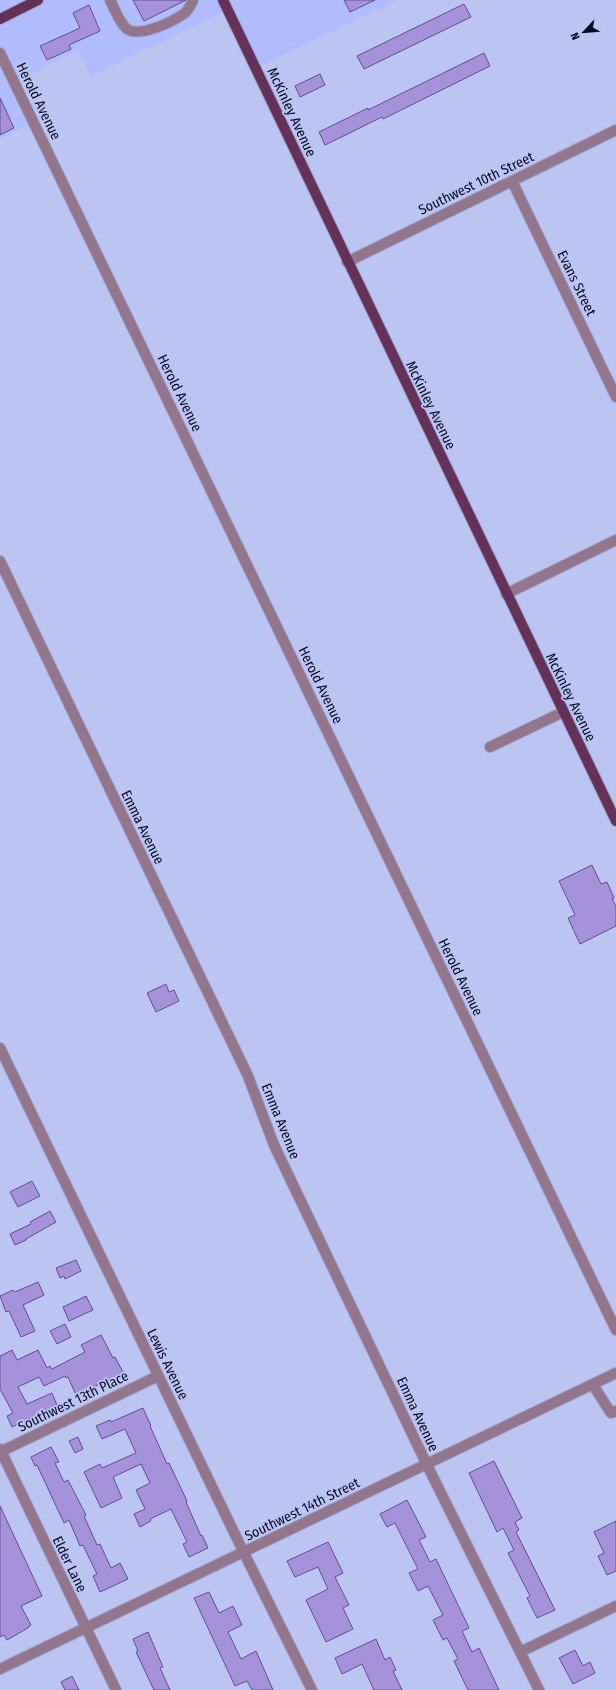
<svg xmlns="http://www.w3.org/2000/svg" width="616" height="1690" viewBox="0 0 616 1690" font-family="'Fira Sans Condensed',sans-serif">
  <rect width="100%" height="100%" fill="#bcc5f2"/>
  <path fill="#b0bcfd" d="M0 0H398L256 68 228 10 91 76 78 50 14 83 33 123 0 139Z"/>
  <path fill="#a592da" stroke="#614d8f" d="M133 0H186L144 21Z
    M344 0H375L350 12Z
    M464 4 471 17 364 69 357 56Z
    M89 5 100 31 69 45 71 49 47 60 40 46 80 28 73 13Z
    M484 53 490 66 383 119 382 117 325 145 319 132 368 108V110Z
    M320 74 325 85 300 97 295 86Z
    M0 98 14 128 0 135Z
    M592 865 601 884 607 882 614 898 612 899 616 906V926L580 944 568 918 575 915 559 881Z
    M166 984 169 992 174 990 179 1001 156 1012 147 993Z
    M32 1181 40 1196 18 1207 10 1192Z
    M50 1211 56 1222 26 1239V1240L15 1245 10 1234 31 1224 30 1222Z
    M76 1260 81 1271 65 1279 64 1276 60 1278 56 1268Z
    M38 1282 44 1295 23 1305 35 1331 21 1337 9 1311 6 1312 0 1296 13 1290 15 1292Z
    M86 1296 93 1310 69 1321 63 1307Z
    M65 1324 71 1337 57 1344 50 1331Z
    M101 1335 113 1358 115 1357 124 1374 101 1386 100 1384 76 1395 68 1377 66 1378 65 1376 44 1386 39 1377 18 1387 27 1404 52 1393 57 1405 12 1427 7 1416 13 1413 0 1389V1356L12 1350 17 1360 38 1350 47 1368 50 1366 52 1369 85 1352 81 1345Z
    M143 1408 151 1426H150L167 1464 169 1463 187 1501 186 1502 201 1536 202 1535 208 1548 189 1557 183 1544 187 1542 171 1509 150 1519 151 1521 140 1527 134 1514 145 1509 136 1490 150 1483 141 1464 113 1477 122 1498 101 1508 84 1472 100 1464 102 1468 136 1453 125 1429 102 1439 96 1426 110 1420 111 1422Z
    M78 1437 83 1449 75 1453 69 1441Z
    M51 1447 59 1462 55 1463 64 1482 68 1480 86 1515 84 1516 97 1545 100 1544 111 1568 120 1563 128 1579 100 1592 93 1576 97 1574 83 1545 80 1546 69 1520 64 1523 37 1465 35 1466 31 1457Z
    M494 1461 522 1518 515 1522 519 1530 516 1532 555 1610 537 1618 527 1598 530 1596 508 1553 514 1550 503 1528 497 1532 469 1473Z
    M407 1500 426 1537 419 1540 430 1562 436 1559 469 1628 462 1631 472 1652 479 1648 499 1690H468L454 1661 458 1659 447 1638 443 1640 433 1620 443 1615 428 1586 418 1591 409 1573 418 1569 395 1523 387 1527 380 1514Z
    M0 1506 42 1596 21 1606 31 1625 28 1627V1628L7 1640 4 1635 0 1637Z
    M616 1521V1571L607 1575 598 1556 604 1553 594 1532Z
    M328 1542 343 1573 335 1577 349 1605 343 1608 353 1629 326 1642 306 1600 328 1589 318 1567 295 1577 287 1561Z
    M209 1592 219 1613 233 1606 242 1625 228 1632 241 1659 256 1651 273 1690H252L247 1681 235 1686 194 1598Z
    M148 1632 163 1667 160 1668 170 1690H154L136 1652 138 1651 133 1639Z
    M376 1639 385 1660 390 1657 396 1670 393 1671 402 1690H374L362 1664 342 1674 335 1658Z
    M575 1650 583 1666 590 1662 595 1673 573 1684 559 1658Z
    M72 1676 79 1690H65L61 1682Z"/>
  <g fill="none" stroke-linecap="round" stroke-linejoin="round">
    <g stroke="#9ba3cd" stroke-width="12">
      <path id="minor" d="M110 0C115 9 119 23 127 29 140 38 174 21 185 13 189 9 191 5 193 0
        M0 53 616 1330
        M512 181 616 397
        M347 262 616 130
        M0 561 248 1076 274 1145 427 1465 539 1690
        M506 594 616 540
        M490 747 563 712
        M0 1048 244 1553 312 1690
        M593 1385 611 1413 616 1411
        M0 1449 116 1690
        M0 1452 158 1376
        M520 1652 616 1606
        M0 1669 616 1373"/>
    </g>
    <g stroke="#9ba3cd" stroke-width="12">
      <path id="major" d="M223 0 616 821
        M0 19 38 0"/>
    </g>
    <use href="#minor" stroke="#94768c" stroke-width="10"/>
    <use href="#major" stroke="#643259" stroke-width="10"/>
  </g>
  <g text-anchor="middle" stroke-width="3.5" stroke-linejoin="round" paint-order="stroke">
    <g font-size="14" fill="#070822" stroke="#bcc5f2">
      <text transform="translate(39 101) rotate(64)" y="5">Herold Avenue</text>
      <text transform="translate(292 112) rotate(65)" y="5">McKinley Avenue</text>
      <text transform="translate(476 183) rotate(-26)" y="5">Southwest 10th Street</text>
      <text transform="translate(577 283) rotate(64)" y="5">Evans Street</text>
      <text transform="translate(180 393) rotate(64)" y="5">Herold Avenue</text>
      <text transform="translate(431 405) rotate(64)" y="5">McKinley Avenue</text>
      <text transform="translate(321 685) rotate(64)" y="5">Herold Avenue</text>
      <text transform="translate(571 697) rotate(64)" y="5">McKinley Avenue</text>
      <text transform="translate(143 827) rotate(64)" y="5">Emma Avenue</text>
      <text transform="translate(461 977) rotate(64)" y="5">Herold Avenue</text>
      <text transform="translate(281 1121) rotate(68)" y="5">Emma Avenue</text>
      <text transform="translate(168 1364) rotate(64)" y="5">Lewis Avenue</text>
      <text transform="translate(73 1401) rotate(-26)" y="5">Southwest 13th Place</text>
      <text transform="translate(418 1414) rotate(65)" y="5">Emma Avenue</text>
      <text transform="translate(302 1509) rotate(-26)" y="5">Southwest 14th Street</text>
      <text transform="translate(70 1564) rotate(64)" y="5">Elder Lane</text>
    </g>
  </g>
  <g transform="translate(584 32) rotate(244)" stroke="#bcc5f2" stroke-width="3" paint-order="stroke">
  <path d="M0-3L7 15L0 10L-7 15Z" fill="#070822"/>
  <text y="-6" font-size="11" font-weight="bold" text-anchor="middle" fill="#070822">N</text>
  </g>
</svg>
